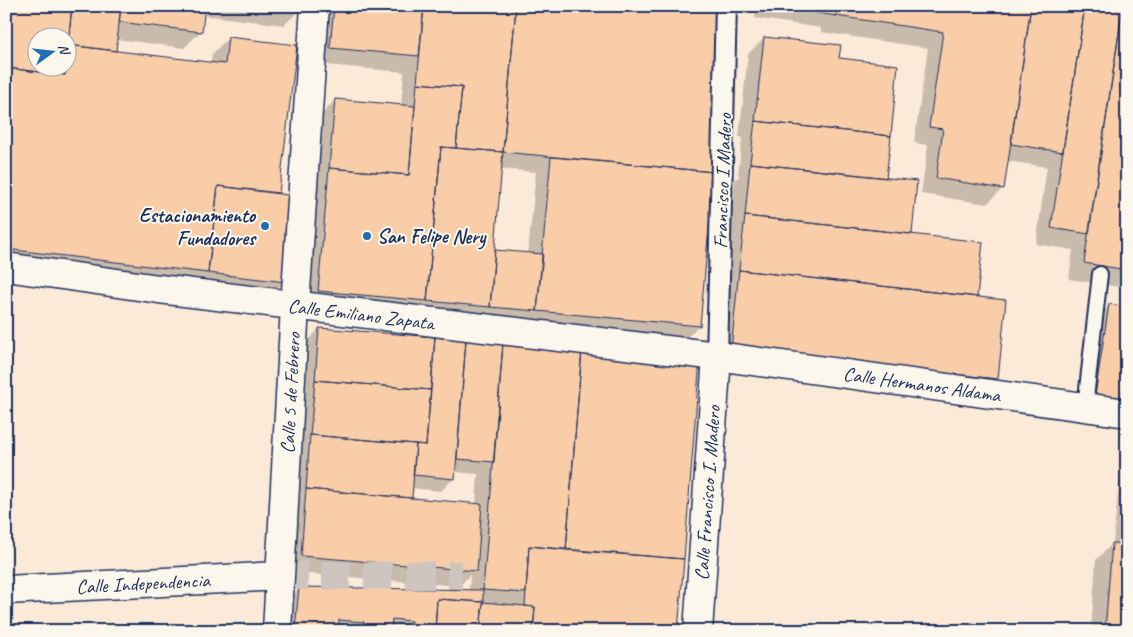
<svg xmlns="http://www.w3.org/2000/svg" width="1133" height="637" viewBox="0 0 1133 637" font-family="Caveat,sans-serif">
  <rect width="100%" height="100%" fill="#fbead8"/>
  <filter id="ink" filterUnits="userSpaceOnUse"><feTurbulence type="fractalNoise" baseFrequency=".02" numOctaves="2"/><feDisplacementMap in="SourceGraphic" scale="10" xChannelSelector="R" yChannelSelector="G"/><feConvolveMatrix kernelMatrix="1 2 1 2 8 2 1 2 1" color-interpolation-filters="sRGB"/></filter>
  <g filter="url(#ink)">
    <path fill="#0003" fill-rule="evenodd" d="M6 6H301V9L284 25 202 15 200 32 184 48 116 39 114 52 211 63 212 54 228 38 278 193 276 195 284 282 272 294 6 266ZM38 38H68V68H38Z
      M320 6H720L712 171 699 325 683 342 302 307 323 113 335 100 401 106 404 72 315 64ZM500 169 536 172 528 254 495 252 493 254Z
      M757 6H1127V279L1120 287 1069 279 1073 250 1036 244 1047 167 1007 161 1003 188 987 204 921 194 928 145 914 143 928 48 821 32V28L755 18Z
      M764 38 838 59 885 179 916 182 910 235 976 298 997 379 981 395 715 366 735 180 740 175H738L742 137H739L748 54Z
      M1109 306 1127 422 1082 415 1096 318Z
      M319 329 699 361 677 631H285L287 601 300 588 469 591 470 575 459 586 286 572 307 342ZM454 472 478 474 476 504 409 499 410 497 411 488 441 491 454 478Z
      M1127 448V631H1091L1096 560 1113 543 1122 453Z"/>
    <path fill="#facda9" stroke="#1b2f5e" d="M6 6H72L68 47V38H38V68H65V75L6 68Z
      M72 6H121L116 51 68 45Z
      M121 6H205L202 32 119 22Z
      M277 6H302V9Z
      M334 6H424L419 56 330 48Z
      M424 6H516L503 152 456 148 462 87 417 83Z
      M516 6H721L714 172 503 152Z
      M774 6H837L836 16Z
      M837 6H1031L1004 189 936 178 943 129 929 127 943 32 836 16Z
      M1031 6H1085L1063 152 1011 144Z
      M1085 6H1123L1089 234 1051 228Z
      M1123 6H1127V270L1084 263Z
      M228 37 297 45 279 193 218 186 208 273 6 249V68L65 75V68H68V45L225 64Z
      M764 37 841 45 839 58 898 65 891 136 755 121Z
      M417 83 462 87 456 148 441 147 427 301 318 291 329 168 409 175Z
      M335 99 415 106 409 175 329 168Z
      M755 121 891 136 886 178 750 163Z
      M441 147 503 152 490 307 427 301Z
      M551 157 714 172 700 326 537 311Z
      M750 163 917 181 912 234 745 216Z
      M218 186 296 196 286 282 208 273Z
      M745 216 983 242 977 297 739 270Z
      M495 250 543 254 537 311 490 307Z
      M739 270 1006 300 998 379 731 350Z
      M1109 304 1127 307V365L1121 406 1094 402Z
      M319 328 435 337 431 390 315 380Z
      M435 337 466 340 455 479 413 475 416 444 426 445Z
      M466 340 503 343 494 462 457 459Z
      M503 343 582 349 566 550 529 546 526 593 483 590Z
      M582 349 700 359 684 559 566 550Z
      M1127 365V407L1121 406Z
      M315 380 431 390 426 445 310 435Z
      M310 435 416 444 412 498 306 489Z
      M306 489 482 504 477 571 301 556Z
      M1127 542V631H1105L1112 543 1127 544Z
      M529 546 684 559 678 631H533L535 607 525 606Z
      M299 587 483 590V602L437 599 435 631H410L411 621 392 619 391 631H363L364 622 339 620 338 631H295Z
      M437 599 483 602 480 631H435Z
      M483 602 535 607 533 631H480Z"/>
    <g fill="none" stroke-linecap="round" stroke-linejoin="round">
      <path stroke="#cec5c0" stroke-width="28" stroke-dasharray="28 14" stroke-linecap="butt" d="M280 576 462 575"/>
      <g stroke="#1b2f5e" stroke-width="18">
        <path id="service" d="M1085 407 1100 274"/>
      </g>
      <g stroke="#1b2f5e" stroke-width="24">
        <path id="pedestrian" d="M717 356 726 6"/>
      </g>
      <g stroke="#1b2f5e" stroke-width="31">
        <path id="minor" d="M6 267 159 289 717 356 1127 413
          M6 590 280 576
          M277 631 295 306 315 6
          M698 631 717 356"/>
      </g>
      <use href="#service" stroke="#fbf7ec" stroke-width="14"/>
      <use href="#pedestrian" stroke="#fbf7ec" stroke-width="20"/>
      <use href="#minor" stroke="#fbf7ec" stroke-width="28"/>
    </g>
  </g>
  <g fill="#1f6fb2" stroke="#fbf7ec" stroke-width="2">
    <circle cx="265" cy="226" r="5"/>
    <circle cx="367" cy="236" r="5"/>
  </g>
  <g text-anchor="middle" stroke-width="4" stroke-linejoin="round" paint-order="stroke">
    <g font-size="20" fill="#1b2f5e" stroke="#fbf7ec">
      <text transform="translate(722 181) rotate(-88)" y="7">Francisco I Madero</text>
      <text transform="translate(361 314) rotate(7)" y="7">Calle Emiliano Zapata</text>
      <text transform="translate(922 384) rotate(8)" y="7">Calle Hermanos Aldama</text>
      <text transform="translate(290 393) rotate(-87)" y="7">Calle 5 de Febrero</text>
      <text transform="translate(707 493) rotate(-86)" y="7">Calle Francisco I. Madero</text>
      <text transform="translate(143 583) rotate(-3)" y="7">Calle Independencia</text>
    </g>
    <g font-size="20" font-weight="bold" fill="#1b2f5e" stroke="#fbf7ec" text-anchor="end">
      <text x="255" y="222">Estacionamiento<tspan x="255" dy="23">Fundadores</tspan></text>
      <text x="377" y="243" text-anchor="start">San Felipe Nery</text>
    </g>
  </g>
  <rect width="1133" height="637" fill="none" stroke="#fbf7ec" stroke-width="25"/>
  <rect x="12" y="12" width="1108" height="612" fill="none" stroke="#1b2f5e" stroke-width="2" filter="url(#ink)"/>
  <g transform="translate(52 52) rotate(75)"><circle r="24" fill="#fbf7ec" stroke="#a1a7b3"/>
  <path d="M0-4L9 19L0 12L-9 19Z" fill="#1f6fb2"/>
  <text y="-8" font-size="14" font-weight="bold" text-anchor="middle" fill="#1b2f5e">N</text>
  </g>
</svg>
